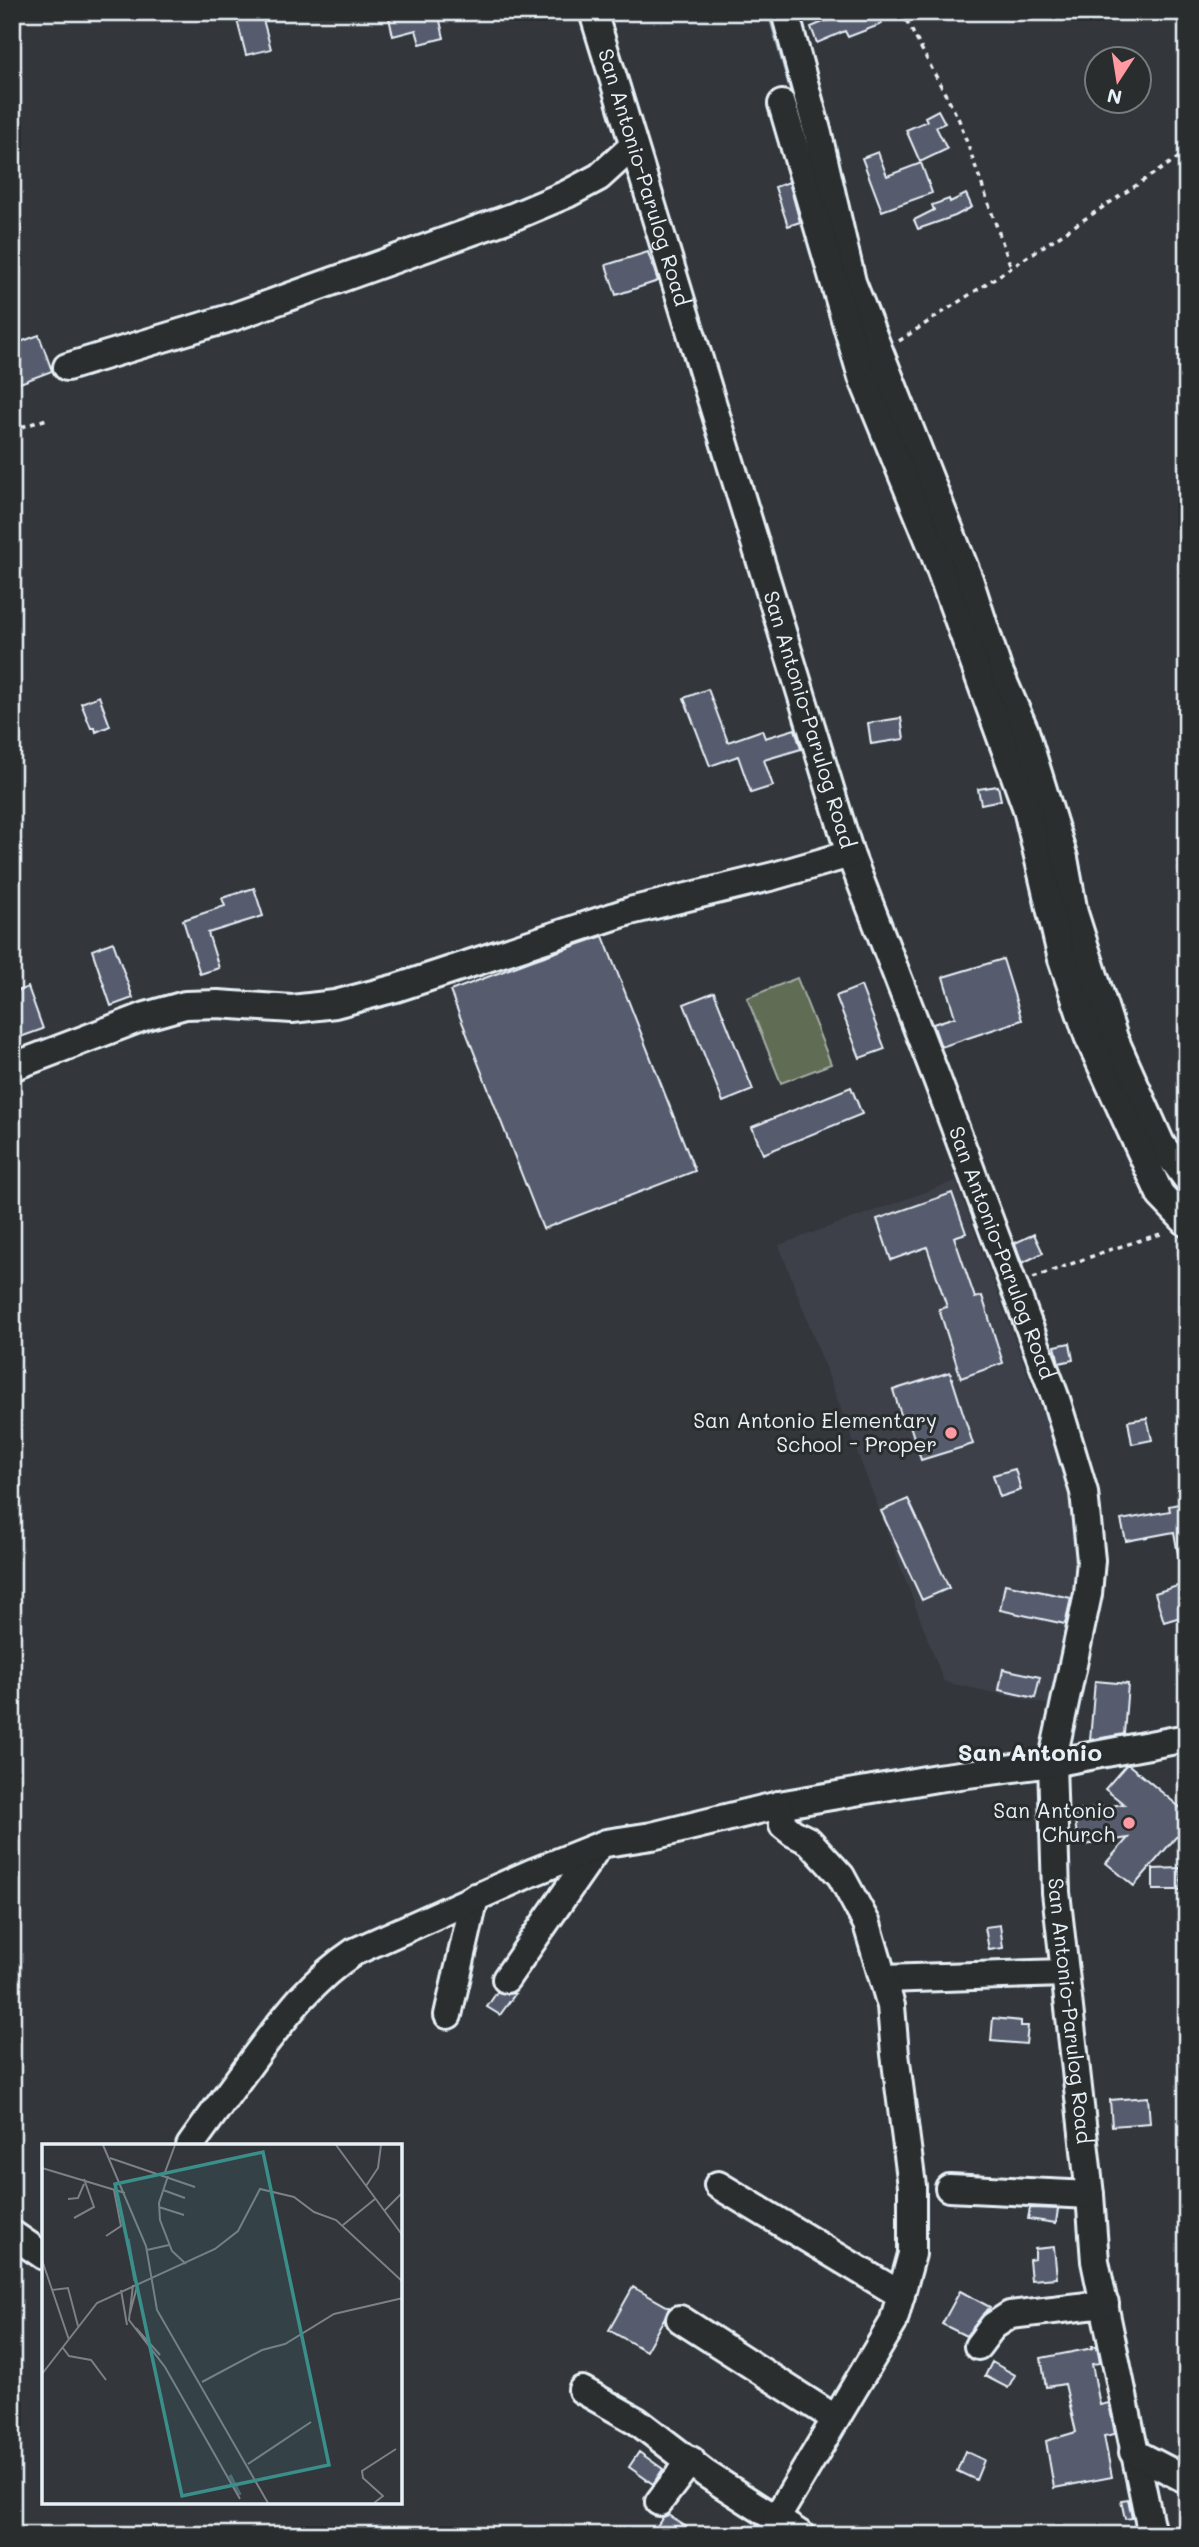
<svg xmlns="http://www.w3.org/2000/svg" width="1199" height="2547" viewBox="0 0 1199 2547" font-family="Mali,sans-serif">
  <rect width="100%" height="100%" fill="#33363b"/>
  <filter id="ink" filterUnits="userSpaceOnUse"><feTurbulence type="fractalNoise" baseFrequency=".0143" numOctaves="2"/><feDisplacementMap in="SourceGraphic" scale="14" xChannelSelector="R" yChannelSelector="G"/><feConvolveMatrix kernelMatrix="1 2 1 2 8 2 1 2 1" color-interpolation-filters="sRGB"/></filter>
  <g filter="url(#ink)">
    <path fill="#3e414a" d="M956 1181 1028 1376 1075 1490 1079 1587 1050 1705 944 1682 779 1245Z"/>
    <path fill="#606c53" stroke="#a4aea6" stroke-width="2" d="M797 978 831 1064 781 1083 747 998Z"/>
    <g fill="none" stroke-linecap="round" stroke-linejoin="round">
      <path stroke="#8c9fa9" stroke-width="6" d="M770 12 796 104
        M1168 1172 1176 1190 1187 1203"/>
    </g>
    <path fill="#565c6e" stroke="#e8f1f8" stroke-width="2" d="M235 12H261L271 49 246 55Z
      M411 12H438L444 38 420 44 416 30 393 36 389 18Z
      M847 12H877L882 24 848 37 845 31 817 43 811 27Z
      M938 110 945 123 936 127 947 149 920 162 906 130 927 121 925 117Z
      M878 152 887 176 921 163 932 193 882 211 862 158Z
      M789 182 800 222 788 226 775 187Z
      M966 194 972 207 955 216 918 229 914 220 934 210 932 205 949 199 950 202Z
      M648 252 658 281 616 295 606 265Z
      M39 335 52 371 12 386V345Z
      M708 689 728 742 762 730 765 738 795 729 801 749 764 760 773 786 751 793 738 756 710 766 684 698Z
      M99 696 110 726 96 732 95 728H91L81 703Z
      M901 718 904 739 871 744 868 723Z
      M998 786 1001 800 981 804 978 789Z
      M254 888 263 916 208 933 219 968 200 974 183 920 225 906 222 898Z
      M603 936 695 1171 543 1229 450 991 533 960Z
      M113 942 133 998 111 1006 92 950Z
      M1003 959 1022 1020 941 1047 933 1024 955 1017 943 977Z
      M861 986 885 1049 860 1058 836 996Z
      M28 987 43 1029 12 1040V993Z
      M714 992 753 1090 723 1102 684 1004Z
      M851 1087 862 1114 763 1154 752 1127Z
      M952 1193 966 1233 954 1237 975 1298 982 1296 1003 1363 961 1378 939 1309 947 1307 927 1247 891 1260 877 1219Z
      M1034 1234 1043 1253 1022 1263 1015 1243Z
      M1070 1343 1073 1360 1059 1363 1055 1346Z
      M950 1372 973 1444 921 1460 909 1422 904 1424 893 1390Z
      M1147 1418 1152 1440 1132 1444 1128 1421Z
      M1015 1469 1021 1490 1000 1497 993 1475Z
      M908 1499 949 1588 922 1600 881 1511Z
      M1187 1502V1560H1179L1174 1532 1126 1541 1121 1520 1170 1511 1169 1506Z
      M1187 1583V1615L1164 1622 1155 1593Z
      M1005 1584 1071 1598 1065 1624 1000 1610Z
      M1003 1669 1040 1677 1035 1698 999 1690Z
      M1095 1681 1128 1684 1124 1734 1090 1740Z
      M1126 1765H1129L1182 1809 1185 1836 1176 1837 1134 1886 1106 1863 1128 1838 1078 1846 1074 1811 1124 1804 1105 1789Z
      M1181 1868V1890H1153V1869Z
      M1000 1925 1003 1948 989 1950 985 1927Z
      M497 1992 515 1994 500 2015 487 2007Z
      M993 2018 1021 2021V2026H1028L1026 2044 991 2041Z
      M1148 2097 1150 2123 1112 2126 1110 2100Z
      M1030 2208 1058 2209 1056 2223 1028 2219Z
      M1054 2247 1057 2278 1031 2280 1029 2260 1035 2259V2249Z
      M633 2287 670 2308 646 2351 609 2330Z
      M960 2291 990 2307 966 2336 942 2324Z
      M1092 2346H1097L1100 2363 1092 2364 1100 2405 1109 2403 1115 2434 1104 2436 1112 2477 1054 2488 1046 2441 1076 2432 1065 2384 1046 2387 1041 2358 1093 2348Z
      M992 2362 1015 2375 1008 2388 985 2376Z
      M965 2451 984 2460 976 2480 957 2471Z
      M639 2452 663 2469 653 2484 629 2467Z
      M1128 2499 1132 2518 1125 2519 1121 2500Z
      M668 2515 699 2535H651L663 2517Z"/>
    <g fill="none" stroke-linecap="round" stroke-linejoin="round">
      <g stroke="#e8f1f8" stroke-width="32">
        <g id="minor">
          <path id="s1" d="M593 12 850 854 937 1079 1056 1399 1084 1492 1091 1560 1088 1594 1052 1763 1056 1892 1090 2195 1095 2261 1152 2535"/>
          <path d="M785 12 818 134 852 282 969 579 998 669 1025 731 1064 858 1074 913 1114 1038 1161 1144 1187 1179"/>
          <path d="M782 104 862 377 933 550 1027 809 1062 959 1088 1036 1161 1196 1187 1223"/>
          <path d="M67 367 233 317 515 216 567 194 599 177 633 146"/>
          <path d="M12 1067 146 1016 185 1005 218 1004 292 1009 335 1004 396 988 630 911 774 876 850 854"/>
          <path d="M506 1979 597 1848"/>
          <path d="M884 1979 1064 1973"/>
          <path d="M448 2015 475 1897"/>
          <path d="M190 2146C212 2115 235 2084 257 2054 287 2014 312 1980 354 1952L531 1873 606 1843 652 1836 779 1805 937 1778 1052 1763 1187 1738"/>
          <path d="M718 2185 901 2295"/>
          <path d="M949 2188 1090 2195"/>
          <path d="M12 2234 44 2256"/>
          <path d="M680 2319 836 2419"/>
          <path d="M978 2346 993 2326 1010 2315 1105 2304"/>
          <path d="M582 2390 637 2421 706 2474 801 2535"/>
          <path d="M1133 2452 1187 2480"/>
          <path d="M659 2502 691 2460"/>
          <path d="M776 2519 893 2323 912 2254V2186L895 2054 891 2006 867 1924 841 1876 809 1841 793 1833 783 1825 779 1805"/>
        </g>
      </g>
      <path stroke="#e8f1f8" stroke-width="3.5" stroke-dasharray="5 5" stroke-linecap="butt" d="M902 12 959 120 1011 267
        M899 341 1187 152
        M12 430 47 419
        M1033 1278 1109 1250 1164 1233"/>
      <use href="#minor" stroke="#2a2d2e" stroke-width="26"/>
    </g>
  </g>
  <g fill="#ff9aa2" stroke="#2a2d2e" stroke-width="2.5">
    <circle cx="951" cy="1433" r="7"/>
    <circle cx="1129" cy="1823" r="7"/>
  </g>
  <g text-anchor="middle" stroke-width="6" stroke-linejoin="round" paint-order="stroke">
    <g font-size="21" fill="#e8f1f8" stroke="#2a2d2e">
      <text dy="7" stroke="none"><textPath href="#s1" startOffset="173">San Antonio-Parulog Road</textPath></text>
      <text dy="7" stroke="none"><textPath href="#s1" startOffset="740">San Antonio-Parulog Road</textPath></text>
      <text dy="7" stroke="none"><textPath href="#s1" startOffset="1307">San Antonio-Parulog Road</textPath></text>
      <text dy="7" stroke="none"><textPath href="#s1" startOffset="2084">San Antonio-Parulog Road</textPath></text>
    </g>
    <g font-size="21" fill="#e8f1f8" stroke="#2a2d2e" text-anchor="end">
      <text x="937" y="1428">San Antonio Elementary<tspan x="937" dy="24">School - Proper</tspan></text>
      <text x="1115" y="1818">San Antonio<tspan x="1115" dy="24">Church</tspan></text>
    </g>
    <g font-size="24" font-weight="bold" fill="#e8f1f8" stroke="#2a2d2e">
      <text x="1030" y="1761">San Antonio</text>
    </g>
  </g>
  <g transform="translate(42 2144)">
    <rect width="360" height="360" fill="#33363b"/>
    <path fill="none" stroke="#4f6974" stroke-width="3.5" d="M86 95 93 137M188 331 198 351"/>
    <path fill="none" stroke="#7b8187" stroke-width="2" d="M61 1 104 102 115 166 226 359M294 1 361 92M68 14 153 43M0 24 83 49M122 31 133 1M126 32 117 59 118 76 130 107 144 120M324 42 336 24 339 1M121 46 143 54M26 55 36 54 42 40M117 63 142 71M343 66 359 50M32 74 52 63 42 35M301 81 333 55M64 92 79 82 72 46M105 106 127 101M0 116 27 196M91 141 87 176 123 223 198 355M10 146 26 144 36 182M79 146 85 181M88 169 96 139M94 184 118 211M21 204 27 212 49 216 64 236M0 230 55 159 173 105 196 87 218 45 252 53 272 68 294 76 361 138M160 238 220 206 243 200 292 170 361 154M206 320 269 278M332 359 341 352 321 334 320 327 354 305"/>
    <path fill="#3a8f8a" fill-opacity="0.15" stroke="#3a8f8a" stroke-width="3.5" d="M221 8 287 321 140 352 73 40Z"/>
    <rect width="360" height="360" fill="none" stroke="#e8f1f8" stroke-width="3.5"/>
  </g>
  <rect width="1199" height="2547" fill="none" stroke="#2a2d2e" stroke-width="42"/>
  <rect x="21" y="21" width="1157" height="2505" fill="none" stroke="#e8f1f8" stroke-width="2.5" filter="url(#ink)"/>
  <g transform="translate(1118 80) rotate(192)"><circle r="33" fill="#2a2d2e" stroke="#767b7f" stroke-width="2"/>
  <path d="M0-5L12 26L0 18L-12 26Z" fill="#ff9aa2"/>
  <text y="-10" font-size="19" font-weight="bold" text-anchor="middle" fill="#e8f1f8">N</text>
  </g>
</svg>
